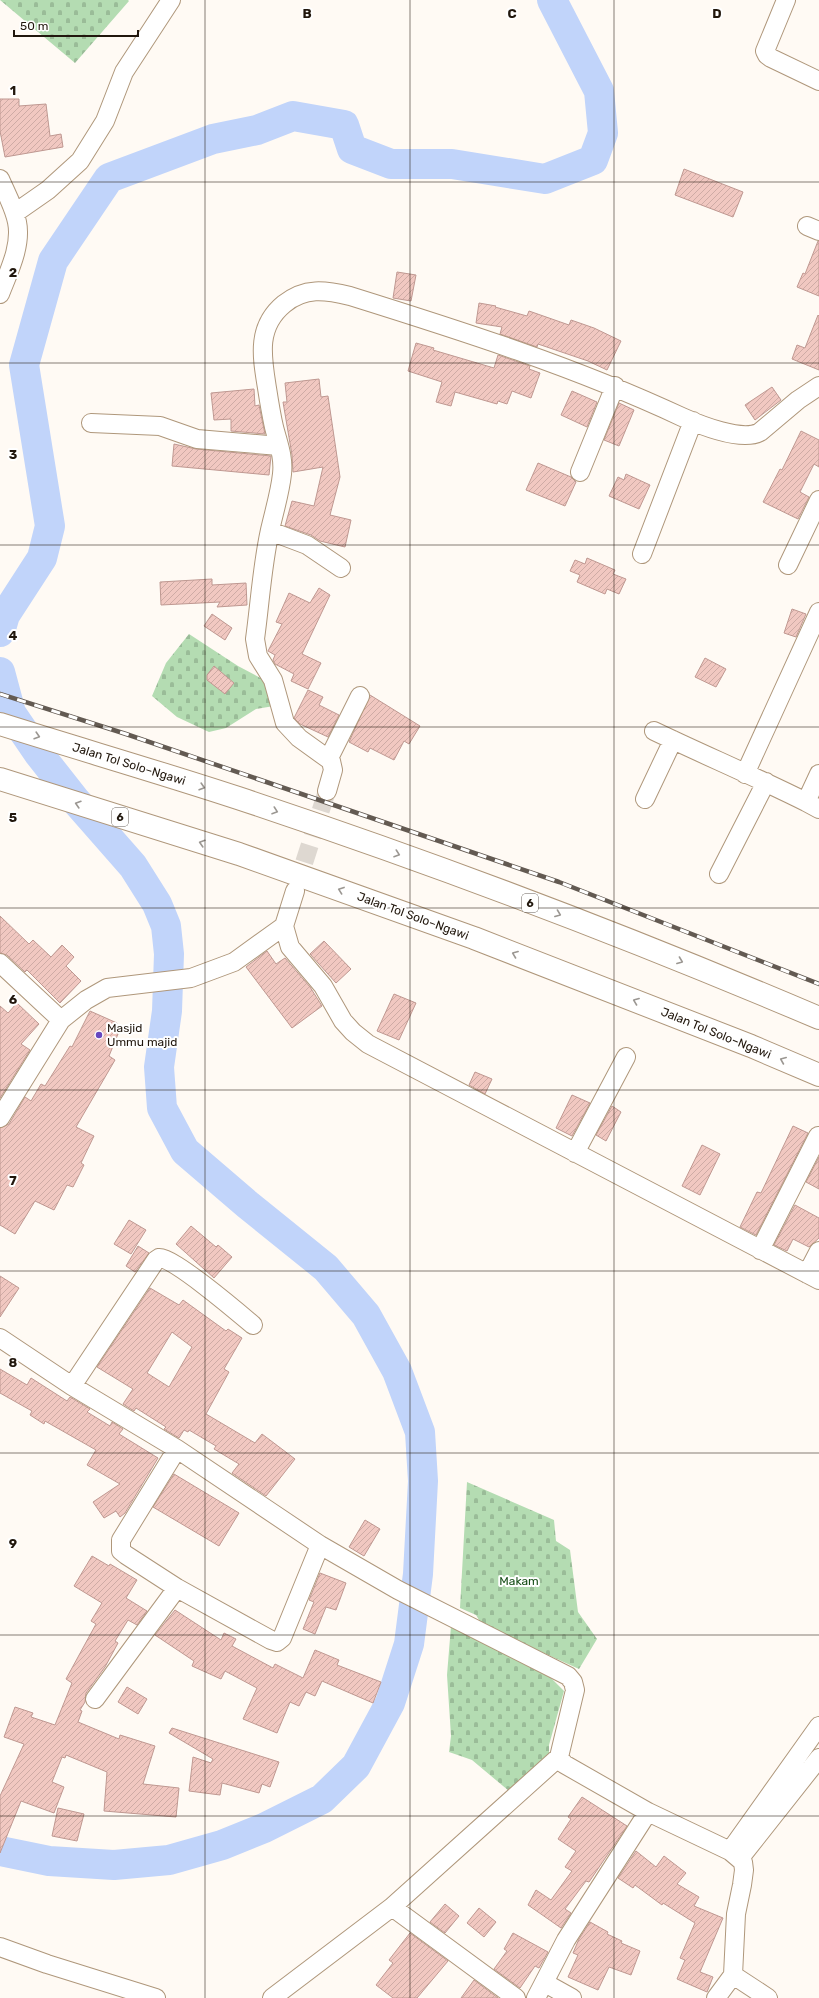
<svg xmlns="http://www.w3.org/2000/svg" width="819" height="1998" viewBox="0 0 819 1998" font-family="Rubik,sans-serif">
  <defs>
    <pattern id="cemetery-stones" width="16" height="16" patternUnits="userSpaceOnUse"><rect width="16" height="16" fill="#b4dcb2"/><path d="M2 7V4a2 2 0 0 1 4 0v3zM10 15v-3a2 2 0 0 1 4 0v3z" fill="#9abc98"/></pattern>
    <pattern id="building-hatch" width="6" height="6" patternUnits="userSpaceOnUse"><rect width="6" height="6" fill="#f1c8c1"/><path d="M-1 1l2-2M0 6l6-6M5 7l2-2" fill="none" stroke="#ceaba5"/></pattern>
  </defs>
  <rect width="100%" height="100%" fill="#fffaf4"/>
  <path fill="url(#cemetery-stones)" d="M0 0H128L129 1 75 63Z
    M189 634 238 666 268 682 274 706 256 709 226 728 209 732 177 717 152 696 166 663Z
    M467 1482 554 1520 556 1541 570 1550 578 1612 597 1639 579 1669 482 1625 476 1615 460 1608Z
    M451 1626 548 1675 564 1691 549 1745V1755L509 1791 472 1760 449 1752 451 1736 447 1675Z"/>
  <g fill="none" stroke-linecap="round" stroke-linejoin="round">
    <path stroke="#c1d4fa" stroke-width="30" d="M0 632 5 615 42 558 50 526 24 365 53 261 109 178 213 139 257 130 293 116 344 125 352 149 391 164H452L545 179 593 160 603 133 599 91 552 0
      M0 672 11 713 39 754 76 801 133 866 157 904 166 926 169 954 167 1011 159 1067 162 1108 185 1151 248 1205 326 1268 366 1315 397 1371 420 1432 423 1481 418 1574 409 1644 390 1703 356 1766 322 1799 264 1828 222 1845 169 1860 114 1865 49 1861 0 1851"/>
  </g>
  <path fill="url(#building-hatch)" stroke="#bf9891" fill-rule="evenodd" d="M0 99H19V106L46 104 50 136 61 134 63 147 5 157 0 131Z
    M684 169 743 192 733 217 675 195Z
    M818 241H819V296L797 287 803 273 805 274Z
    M397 272 416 275 411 301 393 298Z
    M479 303 496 306 495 307 527 316 529 311 569 325 571 320 594 328 621 341 607 370 588 361 538 344 537 347 500 334 502 327 476 323Z
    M818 315 819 316V370L792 359 797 345 805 348Z
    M416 343 434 348 433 350 494 368 498 355 530 366 529 369 540 373 531 398 512 391 507 404 498 401 497 404 455 392 451 406 436 402 442 382 408 371Z
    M319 379 321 397 328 396 340 477 330 515 351 520 345 547 320 541 311 535 285 526 292 501 314 506 323 467 293 472 292 455 283 402H287L285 383Z
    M772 387 781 400 755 420 745 405Z
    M254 389 255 406 259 405 265 434 231 431V419L214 420 211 393Z
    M572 391 597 402 587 427 561 415Z
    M619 403 634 410 619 446 604 440Z
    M801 431 819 440V467L814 464 800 492 809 497 798 519 763 502 780 469 782 470Z
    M174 444 196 449 271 456 269 475 172 466Z
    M538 463 571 477 576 482 565 506 526 490Z
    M626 474 650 485 639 509 609 496 618 477 624 480Z
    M587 558 615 570 613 574 626 579 619 594 607 589 605 594 577 582 580 575 570 571 575 560 585 564Z
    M212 579V585L246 583 247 605 217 607 220 602 161 605 160 582Z
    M319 588 330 595 302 654 321 663 308 689 291 681 294 674 275 664 273 660 275 655 268 651 282 624 276 622 289 593 310 603Z
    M792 609 806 614 796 637 784 633Z
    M212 614 232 628 225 640 204 626Z
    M705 658 726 669 716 687 695 677Z
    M214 666 234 683 225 694 207 680V675Z
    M308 690 323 697 319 705 339 715 328 737 300 724 294 718Z
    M370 695 420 726 409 744 404 741 394 760 370 748 368 752 349 742Z
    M0 916 29 944 33 940 51 957 62 945 74 957 66 966 81 981 60 1003 27 970 25 972 7 955 0 953Z
    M324 941 351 969 336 983 310 954Z
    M267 951 276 964 285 958 310 987 322 1006 292 1028 246 967Z
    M394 994 416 1003 399 1040 377 1031Z
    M17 1003 39 1024 21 1044 30 1050 0 1098V1006L8 1013Z
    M90 1011 117 1023 113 1031 118 1034 109 1056 115 1060 76 1127 94 1136 81 1163 84 1165 73 1187 67 1185 54 1210 35 1201 15 1234 0 1225V1128L9 1124 25 1097 31 1101 41 1084 45 1086 70 1046 72 1047Z
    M475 1072 492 1079 485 1094 469 1085Z
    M572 1095 590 1103 572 1136 556 1128Z
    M612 1106 621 1112 606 1141 596 1135Z
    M793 1126 808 1133 756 1235 740 1227 757 1192 761 1193Z
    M702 1145 720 1154 700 1195 682 1186Z
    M819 1157V1189L806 1182Z
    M795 1205 819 1218V1238L809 1247 793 1239 787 1251 774 1245Z
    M129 1220 146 1230 131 1254 114 1244Z
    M191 1226 216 1247 218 1245 232 1257 214 1278 176 1244Z
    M138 1246 149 1253 135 1272 126 1266Z
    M0 1276 19 1288 0 1317Z
    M150 1288 179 1305 183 1300 226 1331 228 1329 242 1338 224 1369 229 1372 206 1414 255 1443 262 1434 295 1459 266 1496 232 1473 239 1464 214 1449 216 1446 189 1430 188 1432 184 1430 179 1438 164 1429 166 1427 136 1408 134 1411 123 1404 133 1389 97 1367ZM172 1332 192 1347 169 1387 147 1373Z
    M0 1369 27 1385 31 1378 67 1401 70 1397 90 1409 87 1412 110 1426 112 1422 123 1429 119 1434 158 1458 125 1513 120 1517 116 1511 104 1518 93 1502 120 1484 87 1465 96 1450 45 1421 44 1424 30 1415 32 1411 0 1393Z
    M174 1474 239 1513 219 1546 153 1507Z
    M365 1520 380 1529 364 1556 349 1547Z
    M92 1556 109 1566 110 1564 137 1580 126 1598 147 1611 137 1625 128 1620 115 1641 118 1643 105 1667 86 1693 85 1702 80 1710 82 1711 78 1722 119 1739 120 1735 155 1746 143 1784 179 1788 176 1817 104 1811 107 1772 66 1755 65 1758 62 1757 52 1782 64 1787 54 1813 21 1801 0 1853V1796L24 1744 4 1737 15 1707 33 1713 31 1717 55 1725 72 1683 66 1679 96 1624 91 1621 102 1603 74 1586Z
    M320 1573 346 1583 336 1610 326 1607 315 1634 303 1629 314 1602 309 1600Z
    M175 1610 221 1640 224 1633 236 1639 232 1646 273 1668 275 1664 303 1678 315 1650 339 1660 337 1665 381 1682 373 1703 322 1681 315 1696 306 1692 299 1706 290 1702 277 1733 243 1719 257 1688 225 1671 221 1679 192 1666 194 1661 155 1635Z
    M127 1687 147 1699 138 1714 118 1702Z
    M172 1728 279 1762 270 1787 262 1784 259 1793 222 1783 220 1795 189 1791 193 1757 211 1763 213 1759 169 1733Z
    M582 1797 627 1826 589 1882 586 1881 565 1909 571 1913 561 1928 528 1905 536 1890 551 1900 572 1871 565 1867 576 1851 558 1839 571 1819 568 1817Z
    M58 1808 84 1814 77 1841 52 1836Z
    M636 1851 656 1867 664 1856 686 1873 677 1884 699 1897 694 1906 723 1918 700 1972 713 1977 707 1992 677 1979 685 1960 680 1958 695 1923 663 1903 662 1905 635 1885 633 1888 618 1878Z
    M445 1904 459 1916 445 1933 430 1922Z
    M479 1908 496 1922 484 1937 467 1923Z
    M590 1922 608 1932 607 1934 622 1941 621 1943 640 1951 631 1975 609 1967 598 1990 568 1977 578 1955 573 1953 579 1939Z
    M410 1933 448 1961 417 1998H393L376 1985 393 1963 389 1960Z
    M513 1933 548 1952 539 1968 535 1966 520 1988 494 1969 507 1951 504 1949Z
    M474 1980 498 1998H461Z"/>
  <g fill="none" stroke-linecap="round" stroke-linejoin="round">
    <path stroke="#ded8d1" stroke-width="18" stroke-dasharray="18 9" stroke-linecap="butt" d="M296 888 327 791"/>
    <g stroke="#af977b" stroke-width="20">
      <path id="street" d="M786 0 765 51 767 55 771 58 819 81
        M0 179C6 193 14 207 17 222 22 246 8 273 0 294
        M15 213 48 190 80 161 105 121 124 72 171 0
        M807 226 819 231
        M91 423 160 426 197 439 279 446
        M580 472 615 386
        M270 531 307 545 341 568
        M642 554 693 421
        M788 565 819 500
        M654 731C704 755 756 777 806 802
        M329 758 360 696
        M745 774 819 612
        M819 774 806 802 819 809
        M327 791 333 770 331 761 299 738 285 723 273 680 258 656 255 639C260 603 262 566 270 530 274 512 280 493 282 474 284 457 278 443 274 427 271 414 269 401 267 388 262 357 256 327 284 304 305 287 325 290 350 296 462 331 575 367 682 417 700 425 742 442 760 432L798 400 819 386
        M645 799 673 740
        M719 874 766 782
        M295 891 284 926 290 947 323 986 343 1021 353 1032 368 1044 819 1280
        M0 963 61 1020
        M0 1118 61 1020 86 1000 107 988 191 978 234 962 284 926
        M575 1153 626 1057
        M760 1250 818 1136
        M807 1274 819 1251
        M0 1338 72 1386 177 1449 320 1545 398 1590 568 1676 573 1682 575 1690 559 1757 564 1764 648 1812
        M72 1386 156 1260 159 1258C172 1256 240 1314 253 1325
        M177 1449 121 1540V1551L126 1555 177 1588 271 1640 277 1642 282 1638 320 1545
        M95 1699 177 1588
        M730 1851 819 1726
        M740 1858 819 1758
        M392 1907 516 1998
        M0 1947 47 1964 156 1998
        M733 1975 768 1998
        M545 1983 572 1998
        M272 1998 392 1907 559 1757
        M536 1998 566 1940 648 1812 730 1851 743 1862 744 1870 742 1885 736 1914 733 1975 716 1998"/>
    </g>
    <g stroke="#af977b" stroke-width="24">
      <path id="highway" d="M0 724C79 749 159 772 238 798 434 863 629 937 819 1018
        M0 779 239 854 474 938 751 1046 819 1075"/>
    </g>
    <use href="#street" stroke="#fff" stroke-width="18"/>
    <use href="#highway" stroke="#fff" stroke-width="22"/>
    <g stroke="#635a52" stroke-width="4.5">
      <path id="rail" d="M0 694 126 734 559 882 819 984"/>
    </g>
    <use href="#rail" stroke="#fff" stroke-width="3" stroke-dasharray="9" stroke-linecap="butt"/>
  </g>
  <defs><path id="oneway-chevron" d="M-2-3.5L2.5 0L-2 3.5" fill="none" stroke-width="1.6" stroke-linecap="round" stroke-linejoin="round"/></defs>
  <g stroke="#9b9792">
    <use href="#oneway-chevron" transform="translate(37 736) rotate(17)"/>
    <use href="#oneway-chevron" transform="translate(202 787) rotate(17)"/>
    <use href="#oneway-chevron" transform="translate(78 804) rotate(-163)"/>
    <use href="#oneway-chevron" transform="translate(275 811) rotate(19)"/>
    <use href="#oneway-chevron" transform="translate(202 843) rotate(-163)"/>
    <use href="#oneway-chevron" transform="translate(397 854) rotate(19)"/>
    <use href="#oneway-chevron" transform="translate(341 890) rotate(-160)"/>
    <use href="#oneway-chevron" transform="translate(558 914) rotate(21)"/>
    <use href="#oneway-chevron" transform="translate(515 954) rotate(-159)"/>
    <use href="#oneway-chevron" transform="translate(680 961) rotate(21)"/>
    <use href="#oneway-chevron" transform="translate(636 1001) rotate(-159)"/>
    <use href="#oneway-chevron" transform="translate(783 1060) rotate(-157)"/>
  </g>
  <path fill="none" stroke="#21170d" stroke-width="1" stroke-opacity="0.55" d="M205 0V1998M410 0V1998M614 0V1998M0 182H819M0 363H819M0 545H819M0 727H819M0 908H819M0 1090H819M0 1271H819M0 1453H819M0 1635H819M0 1816H819"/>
  <circle fill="#6647bf" stroke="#fff" stroke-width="1.5" cx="99" cy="1035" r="4"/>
  <g text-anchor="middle" stroke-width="4" stroke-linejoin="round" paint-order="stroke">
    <g fill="#fff" stroke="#645d56" stroke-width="1">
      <rect x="112" y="808" width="16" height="18" rx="3"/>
      <rect x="522" y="894" width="16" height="18" rx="3"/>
    </g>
    <g font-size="11" font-weight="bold" fill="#21170d">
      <text x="120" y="821">6</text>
      <text x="530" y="907">6</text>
    </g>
    <g font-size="12" fill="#21170d" stroke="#fff">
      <text transform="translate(129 764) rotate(17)" y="4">Jalan Tol Solo–Ngawi</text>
      <text transform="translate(413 916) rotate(20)" y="4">Jalan Tol Solo–Ngawi</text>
      <text transform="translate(716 1033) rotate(22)" y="4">Jalan Tol Solo–Ngawi</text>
    </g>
    <g font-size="12" fill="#21170d" stroke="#fff" text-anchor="start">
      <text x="107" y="1032">Masjid<tspan x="107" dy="14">Ummu majid</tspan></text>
    </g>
    <g font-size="12" fill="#164d17" stroke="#fff">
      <text x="519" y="1585">Makam</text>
    </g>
  </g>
  <g font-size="13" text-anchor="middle" font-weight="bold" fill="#21170d" stroke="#fff" stroke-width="4" stroke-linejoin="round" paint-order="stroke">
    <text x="307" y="18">B</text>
    <text x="512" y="18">C</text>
    <text x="717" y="18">D</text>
    <text x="13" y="95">1</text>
    <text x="13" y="277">2</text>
    <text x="13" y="459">3</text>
    <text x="13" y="640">4</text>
    <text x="13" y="822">5</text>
    <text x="13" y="1004">6</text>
    <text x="13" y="1185">7</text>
    <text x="13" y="1367">8</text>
    <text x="13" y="1548">9</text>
  </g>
  <path d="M14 30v6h124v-6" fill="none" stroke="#21170d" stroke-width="2"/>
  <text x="20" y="30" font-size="12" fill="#21170d" stroke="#ffffff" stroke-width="3" paint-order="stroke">50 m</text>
</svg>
